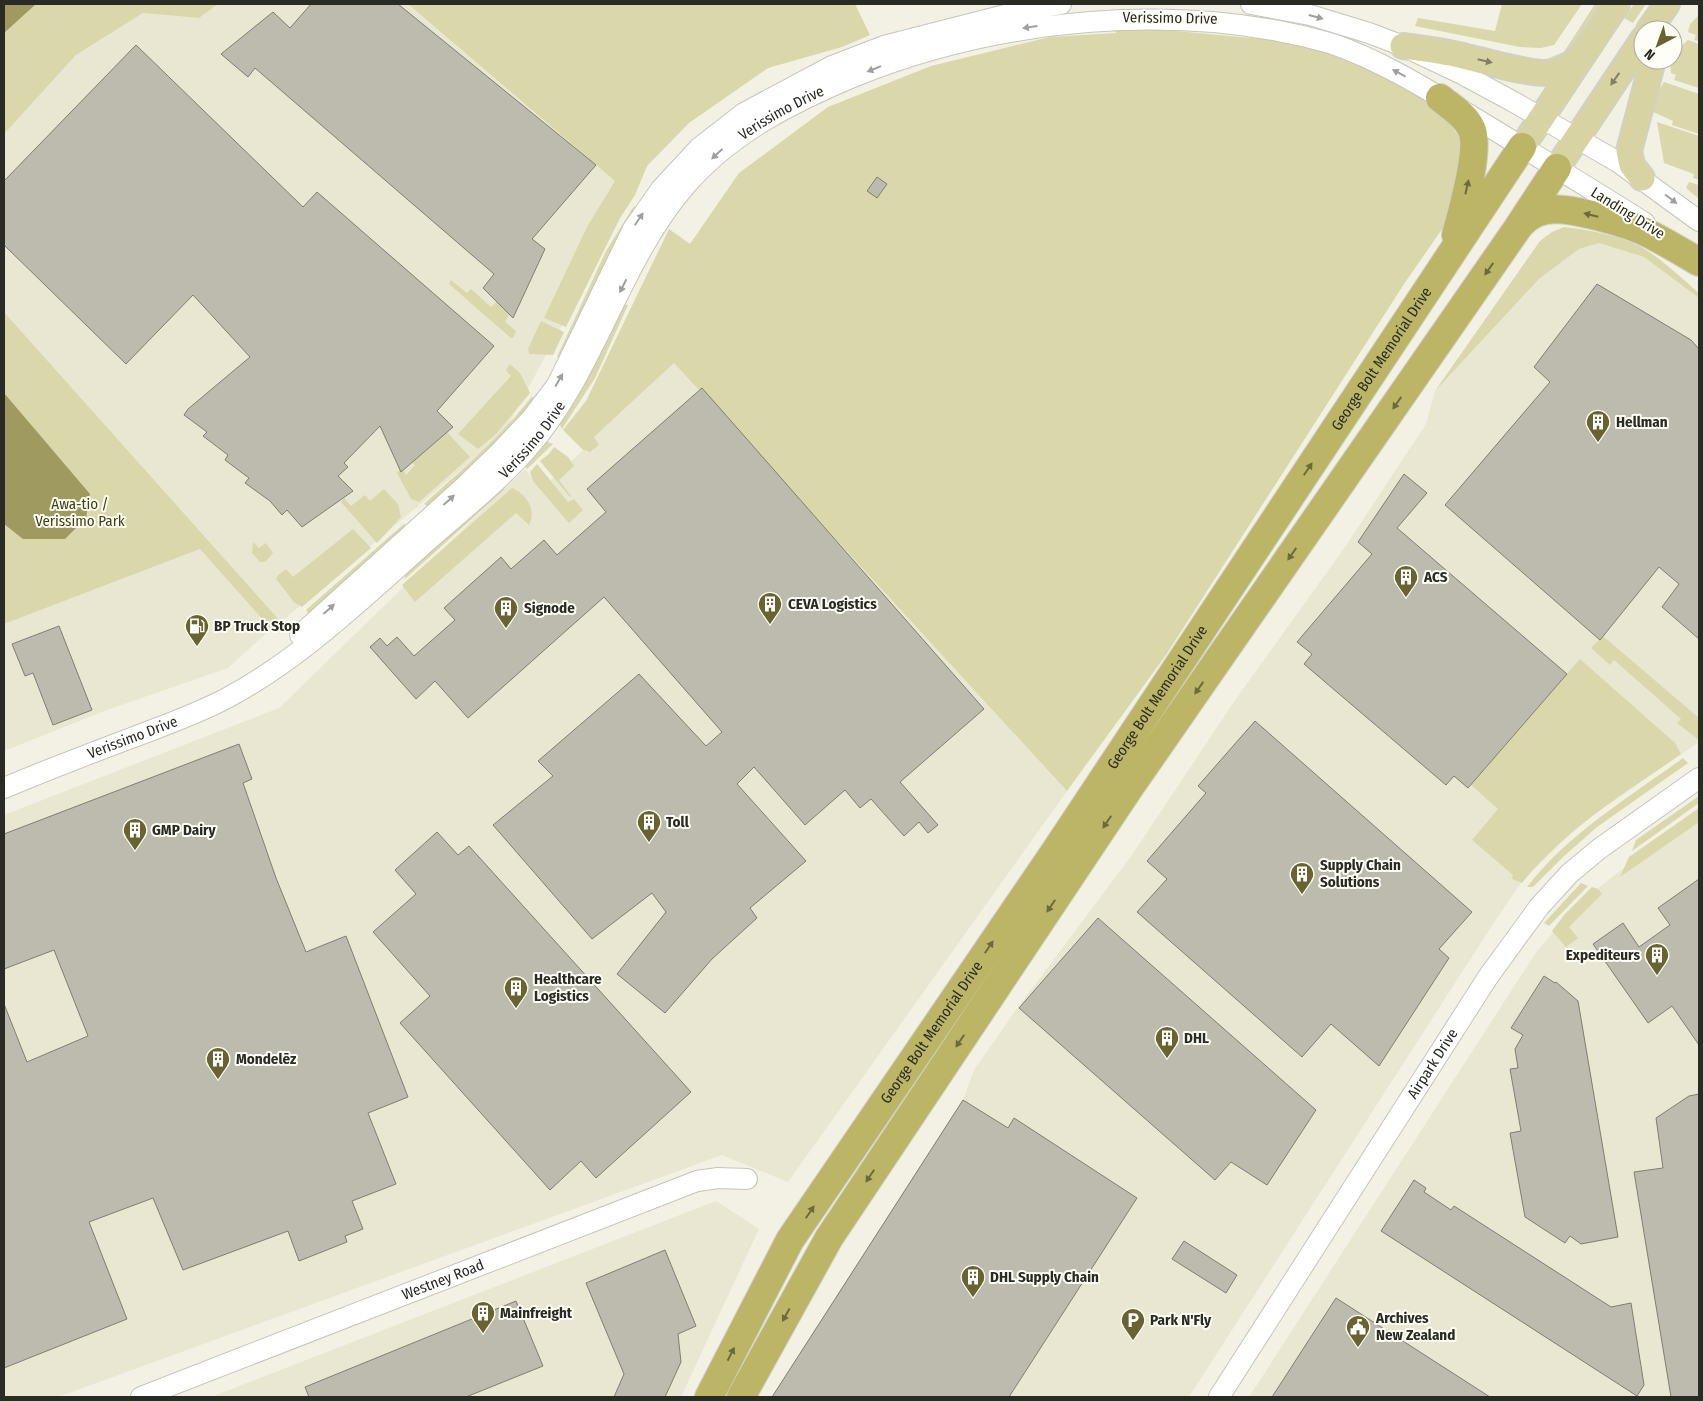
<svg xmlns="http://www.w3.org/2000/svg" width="1703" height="1401" viewBox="0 0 1703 1401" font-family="'Fira Sans Condensed',sans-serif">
  <rect width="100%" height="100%" fill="#f2f1e3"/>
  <path fill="#e9e7d2" d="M218 4H408L615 181 635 195 620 218 504 433 281 622 4 312V134L76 55 143 13 199 18Z
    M1599 243 1644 257 1699 298V742L1582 823 1523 880 1495 921 1189 1397H772L963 1100 974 1070 1016 1010 1132 855 1231 706 1345 547 1426 424 1435 391 1539 279 1579 249Z
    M674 363 1067 791 788 1182 722 1155 58 1397H4V815L279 708 525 469 541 489 583 450 587 452 599 445 594 437Z
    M200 549 271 629 228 668 107 710 4 751V624Z
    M1699 815V1397H1249L1537 951 1577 905 1621 870Z
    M716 1201 759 1229 681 1397H211Z"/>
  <path fill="#dad7aa" d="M4 4H218L199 18 143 13 76 55 4 134Z
    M408 4H855L870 35 842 47 768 68 689 123 647 166 635 195 620 218 566 327 544 318 587 227 615 181Z
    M1502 4H1582L1554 45 1541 48 1520 47 1415 26 1418 18 1495 31Z
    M1595 4H1603L1565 60 1546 66 1544 60 1564 52Z
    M1634 4H1646L1633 23 1624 18Z
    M1699 15V41L1694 40 1696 35 1688 32 1690 24Z
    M1113 25 1313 44 1387 75 1417 93 1441 111 1467 148 1449 219 1404 284 1166 655 1067 791 674 363 594 437 599 445 590 452 583 450 563 430 586 401 669 229 690 244 739 173 828 107 931 66 1050 37 1116 33Z
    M1688 40 1699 44V88L1674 80 1676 75 1671 73 1670 60H1673V54Z
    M1664 82 1699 94V134L1672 125 1673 121 1653 112 1659 90Z
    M1657 122 1699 136V180L1693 178 1694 174 1664 163Z
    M1689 182 1699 185V199L1686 188Z
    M634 206 636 208 562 358 557 357 606 251Z
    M1564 227C1584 229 1616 235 1635 244 1656 253 1681 278 1699 293V298L1644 257 1599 243 1579 249 1539 279 1435 391 1540 241 1552 232Z
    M451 280 467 293 471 289 491 307 497 301 510 313 505 322 516 331 513 338H511L449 284Z
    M622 304 628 305 595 378 562 429 559 423 578 396Z
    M4 312 281 622 271 629 200 549 4 624Z
    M541 321 564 332 553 355 529 354 528 349Z
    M510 364 520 373 530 393 496 434 478 449 458 434 511 376 506 370Z
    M532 396 535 404 519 424 430 507 424 504C461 470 501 437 532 396Z
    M445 430 470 457 419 502 411 499 397 473 402 467 406 475 415 465 410 461Z
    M545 441 553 444 527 469 524 464Z
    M554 447 568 457 574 466 559 480 571 496 570 497 540 461 549 454Z
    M537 464 568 502 574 499 583 510 569 523 533 481 530 472Z
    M500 488 505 489 405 579V573Z
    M512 488C527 494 537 511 529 525L516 513 415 602 402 585Z
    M384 489 398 504 401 517 377 543 341 502 344 498 351 506 365 495 370 501Z
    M405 523 404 528 309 614 306 610Z
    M353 529 371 548 302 607 294 602 276 579 278 575 286 569 293 577Z
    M253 542 259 548 266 543 273 553 265 562H260L252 553Z
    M1603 636 1699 718V740L1677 723 1681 719 1614 660 1610 665 1591 648Z
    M1580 659 1675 743 1681 754C1625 793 1565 829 1522 883L1512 879 1513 875 1472 840 1498 809 1471 785Z
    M1683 758 1688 763 1597 827 1563 857 1533 887H1527C1569 833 1628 798 1683 758Z
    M1699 796V803L1632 851 1636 840Z
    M1699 808V822L1620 877 1629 857Z
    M1581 883 1588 886 1549 926 1544 923Z
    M1592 887 1598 889 1602 894 1569 927 1578 938 1566 947 1552 931 1565 914Z"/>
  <path fill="#9f9a60" d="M4 4H36L4 33Z
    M4 393 90 494 86 518 65 539H23L4 524Z"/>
  <path fill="#bcbbad" stroke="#7f7e71" d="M311 4H398L596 165 532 239 545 249 513 318 483 288 494 274 255 68 248 77 221 54 273 12 290 28Z
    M136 45 303 207 317 192 494 346 437 411 453 427 401 472 380 426 344 463 348 467 338 476 353 491 302 527 287 510 282 515 270 501 245 483 249 478 225 460 228 455 203 436 207 432 184 415 188 409 250 357 193 295 126 364 4 245V181Z
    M877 177 887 184 877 198 867 191Z
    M1597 284 1691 340 1699 349V639L1662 607 1679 584 1659 567 1600 640 1445 505 1550 382 1534 367Z
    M702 388 984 709 900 782 938 825 928 833 919 822 904 836 871 799 860 808 845 790 805 825 754 767 737 784 806 861 750 908 757 918 712 959 665 1013 617 974 666 912 652 893 592 939 493 825 553 776 538 761 639 674 706 746 722 732 604 597 468 718 435 681 416 699 370 647 380 638 387 646 397 637 414 656 455 620 444 608 501 557 511 569 544 540 557 555 606 512 587 489Z
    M1404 474 1427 493 1397 528 1567 674 1468 788 1454 776 1446 785 1304 664 1312 654 1297 642 1372 554 1358 542Z
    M59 626 92 710 53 725 33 673 25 676 12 644Z
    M1255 721 1472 912 1439 949 1449 958 1379 1066 1331 1024 1302 1057 1137 912 1167 879 1147 861 1206 793 1198 786Z
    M239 744 252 779 243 783 276 878 306 952 346 936 408 1097 368 1113 396 1184 352 1201 363 1229 345 1236 347 1242 299 1261 288 1231 183 1270 153 1198 89 1222 127 1319 4 1368V1004L27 1062 88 1036 54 950 4 969V834Z
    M437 832 458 855 469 846 691 1092 596 1178 581 1161 550 1190 400 1023 430 996 373 932 416 894 395 870Z
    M1699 879V1045L1672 1006 1648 1023 1593 944 1623 923 1639 947 1670 925 1658 908Z
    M1098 918 1316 1110 1267 1185 1231 1162 1215 1180 1019 1008Z
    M1544 976 1555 983 1556 982 1578 1001 1618 1237 1581 1244 1570 1236 1565 1243 1525 1217 1510 1133 1521 1131 1510 1069 1518 1068 1515 1049 1523 1035 1511 1028Z
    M1699 1094V1397H1671L1634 1172 1663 1168 1656 1118 1689 1096Z
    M963 1100 1008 1128 1014 1118 1137 1198 1009 1397H772Z
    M1414 1180 1426 1188 1424 1192 1451 1210 1454 1206 1611 1307 1631 1303 1644 1385 1637 1396 1381 1231Z
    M1184 1241 1237 1275 1226 1293 1172 1259Z
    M665 1250 696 1326 678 1334 681 1362 665 1397H614L624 1374 586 1283Z
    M1336 1298 1490 1397H1272Z
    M516 1301 543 1366 466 1397H309L305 1387Z"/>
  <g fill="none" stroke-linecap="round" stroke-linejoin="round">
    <g stroke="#c6c6b8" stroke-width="22">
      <g id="minor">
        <path d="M1251 4 1310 15 1369 33 1403 46 1460 73 1512 101 1618 162 1699 221"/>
        <path d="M300 635 465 486 498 454 532 418 557 385 633 229 661 189 699 148 744 113 832 66 884 46 1013 13 1061 4"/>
        <path id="s1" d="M4 788C47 770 91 753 134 737 165 725 197 714 227 698 300 659 362 599 424 544 458 514 496 484 527 449 596 372 618 263 687 184 732 133 791 103 853 77 999 18 1181 0 1333 44 1387 63 1434 94 1483 123 1537 156 1591 189 1645 223"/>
        <path id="s2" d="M141 1397 697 1181 718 1178 747 1179"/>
        <path id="s3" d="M1219 1397 1488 977 1539 907 1569 874 1599 849 1699 778"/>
      </g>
    </g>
    <g stroke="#d0d0cf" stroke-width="28">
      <path id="major" d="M1649 30 1667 4
        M1403 46C1418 48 1434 50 1449 53 1473 57 1535 78 1556 72 1567 69 1575 61 1584 53
        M1522 147 1617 4
        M1557 168 1643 39
        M1642 178 1632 165 1629 151 1653 60"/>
    </g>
    <g stroke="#d0d0cf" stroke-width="30">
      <g id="highway">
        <path d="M1440 98C1451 107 1465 115 1471 128 1481 146 1462 213 1456 235"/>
        <path d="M1521 224C1541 201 1571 210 1597 216 1612 220 1627 224 1641 230 1661 239 1680 251 1699 262"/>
        <path id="s4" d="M709 1397 790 1240 1056 850 1522 147"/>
        <path d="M741 1397 829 1238 1130 787 1517 229 1557 168"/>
      </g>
    </g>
    <use href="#minor" stroke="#fff" stroke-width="20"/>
    <use href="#major" stroke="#d7d3a3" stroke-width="25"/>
    <use href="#highway" stroke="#bcb566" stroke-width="28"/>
  </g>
  <defs><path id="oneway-solid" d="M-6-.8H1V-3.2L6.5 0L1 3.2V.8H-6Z" transform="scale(1.25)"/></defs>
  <g fill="#a0a09d">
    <use href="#oneway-solid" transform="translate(1316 17) rotate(15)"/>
    <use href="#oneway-solid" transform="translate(1030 27) rotate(172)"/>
    <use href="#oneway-solid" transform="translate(874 69) rotate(158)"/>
    <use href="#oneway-solid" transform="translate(1399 73) rotate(-152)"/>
    <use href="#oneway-solid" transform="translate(717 154) rotate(137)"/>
    <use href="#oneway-solid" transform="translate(1671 199) rotate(37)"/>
    <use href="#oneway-solid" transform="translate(639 219) rotate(-56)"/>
    <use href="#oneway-solid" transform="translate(623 286) rotate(117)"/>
    <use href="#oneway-solid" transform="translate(559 380) rotate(-60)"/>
    <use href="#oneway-solid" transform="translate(449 500) rotate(-42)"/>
    <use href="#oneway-solid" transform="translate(329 609) rotate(-42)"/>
  </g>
  <g fill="#817f64">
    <use href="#oneway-solid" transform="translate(1485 61) rotate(13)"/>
    <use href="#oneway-solid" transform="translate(1615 79) rotate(125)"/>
  </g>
  <g fill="#6c6942">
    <use href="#oneway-solid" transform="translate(1467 187) rotate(-77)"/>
    <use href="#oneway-solid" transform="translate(1591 215) rotate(-166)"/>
    <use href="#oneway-solid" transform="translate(1489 269) rotate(125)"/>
    <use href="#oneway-solid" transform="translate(1397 403) rotate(125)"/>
    <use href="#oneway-solid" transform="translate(1308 469) rotate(-56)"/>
    <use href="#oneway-solid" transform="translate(1292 554) rotate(125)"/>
    <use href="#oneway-solid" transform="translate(1199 688) rotate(125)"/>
    <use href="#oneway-solid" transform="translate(1107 822) rotate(124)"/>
    <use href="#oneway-solid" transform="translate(1051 906) rotate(124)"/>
    <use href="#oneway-solid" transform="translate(989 947) rotate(-56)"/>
    <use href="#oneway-solid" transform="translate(960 1041) rotate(124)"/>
    <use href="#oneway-solid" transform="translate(870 1176) rotate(124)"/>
    <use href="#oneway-solid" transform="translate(810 1212) rotate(-56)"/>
    <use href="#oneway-solid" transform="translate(786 1315) rotate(119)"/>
    <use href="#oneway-solid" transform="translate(731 1354) rotate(-63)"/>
  </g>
  <defs>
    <g id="building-pin" transform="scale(1.25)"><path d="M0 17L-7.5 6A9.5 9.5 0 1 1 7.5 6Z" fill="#686330" stroke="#fffef6"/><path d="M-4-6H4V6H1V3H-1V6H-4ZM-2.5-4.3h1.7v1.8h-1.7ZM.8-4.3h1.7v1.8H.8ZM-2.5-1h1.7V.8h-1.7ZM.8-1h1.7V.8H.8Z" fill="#fff"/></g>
    <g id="fuel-pin" transform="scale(1.25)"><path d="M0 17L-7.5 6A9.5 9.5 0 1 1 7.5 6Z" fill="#686330" stroke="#fffef6"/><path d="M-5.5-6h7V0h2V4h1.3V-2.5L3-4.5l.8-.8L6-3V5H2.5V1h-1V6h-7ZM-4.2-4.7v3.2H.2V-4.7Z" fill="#fff"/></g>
    <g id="parking-pin" transform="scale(1.25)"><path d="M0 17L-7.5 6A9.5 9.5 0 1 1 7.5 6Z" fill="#686330" stroke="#fffef6"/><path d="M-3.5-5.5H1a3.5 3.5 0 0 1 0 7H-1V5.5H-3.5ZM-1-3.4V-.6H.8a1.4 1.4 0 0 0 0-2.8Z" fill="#fff"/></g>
    <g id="civic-pin" transform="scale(1.25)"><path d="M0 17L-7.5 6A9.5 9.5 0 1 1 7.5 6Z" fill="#686330" stroke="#fffef6"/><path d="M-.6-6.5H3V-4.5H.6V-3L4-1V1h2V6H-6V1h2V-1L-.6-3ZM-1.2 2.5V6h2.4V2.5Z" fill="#fff"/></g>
  </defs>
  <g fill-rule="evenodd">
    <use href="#building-pin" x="1598" y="422"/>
    <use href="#building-pin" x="1406" y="577"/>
    <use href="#building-pin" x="770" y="604"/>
    <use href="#building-pin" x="506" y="608"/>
    <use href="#fuel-pin" x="197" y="626"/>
    <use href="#building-pin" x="649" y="822"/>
    <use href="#building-pin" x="135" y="830"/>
    <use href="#building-pin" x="1302" y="874"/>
    <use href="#building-pin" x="1657" y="955"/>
    <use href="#building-pin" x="516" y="988"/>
    <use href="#building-pin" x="1167" y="1038"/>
    <use href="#building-pin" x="218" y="1059"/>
    <use href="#building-pin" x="973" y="1277"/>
    <use href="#building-pin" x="483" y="1313"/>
    <use href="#parking-pin" x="1133" y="1320"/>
    <use href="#civic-pin" x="1358" y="1327"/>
  </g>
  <g text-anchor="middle" stroke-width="4" stroke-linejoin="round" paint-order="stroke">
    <g font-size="15" fill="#2b2b25" stroke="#fffef6">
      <text transform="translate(1170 18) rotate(1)" y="5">Verissimo Drive</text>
      <text dy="5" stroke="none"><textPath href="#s1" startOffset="1061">Verissimo Drive</textPath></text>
      <text transform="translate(1628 213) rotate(32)" y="5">Landing Drive</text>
      <text dy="5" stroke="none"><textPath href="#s4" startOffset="1238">George Bolt Memorial Drive</textPath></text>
      <text dy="5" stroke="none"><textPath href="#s1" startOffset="642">Verissimo Drive</textPath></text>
      <text dy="5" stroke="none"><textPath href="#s4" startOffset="832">George Bolt Memorial Drive</textPath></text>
      <text dy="5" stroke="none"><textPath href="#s1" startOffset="138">Verissimo Drive</textPath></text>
      <text dy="5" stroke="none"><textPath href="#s4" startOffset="428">George Bolt Memorial Drive</textPath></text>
      <text dy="5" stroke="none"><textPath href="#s3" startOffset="396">Airpark Drive</textPath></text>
      <text dy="5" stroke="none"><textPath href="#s2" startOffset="324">Westney Road</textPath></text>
    </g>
    <g font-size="15" font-weight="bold" fill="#2b2b25" stroke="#fffef6" text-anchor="start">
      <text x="1616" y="427">Hellman</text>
      <text x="1424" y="582">ACS</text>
      <text x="788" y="609">CEVA Logistics</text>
      <text x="524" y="613">Signode</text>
      <text x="214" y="631">BP Truck Stop</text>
      <text x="666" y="827">Toll</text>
      <text x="152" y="835">GMP Dairy</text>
      <text x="1320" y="870">Supply Chain<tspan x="1320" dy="17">Solutions</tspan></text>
      <text x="1640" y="960" text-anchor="end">Expediteurs</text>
      <text x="534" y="984">Healthcare<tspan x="534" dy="17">Logistics</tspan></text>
      <text x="1184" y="1043">DHL</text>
      <text x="236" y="1064">Mondelēz</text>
      <text x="990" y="1282">DHL Supply Chain</text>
      <text x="500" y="1318">Mainfreight</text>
      <text x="1376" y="1323">Archives<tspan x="1376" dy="17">New Zealand</tspan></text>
      <text x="1150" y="1325">Park N'Fly</text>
    </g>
    <g font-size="15" fill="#454113" stroke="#fffef6">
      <text x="80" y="509">Awa-tio /<tspan x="80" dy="17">Verissimo Park</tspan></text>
    </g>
  </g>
  <rect width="1703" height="1401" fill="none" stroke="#2b2b25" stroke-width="10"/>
  <g transform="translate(1658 45) rotate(221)"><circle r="24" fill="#fffef6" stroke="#aaaaa2"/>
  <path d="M0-4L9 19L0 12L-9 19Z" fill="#686330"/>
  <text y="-8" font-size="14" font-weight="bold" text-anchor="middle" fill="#2b2b25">N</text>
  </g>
</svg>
